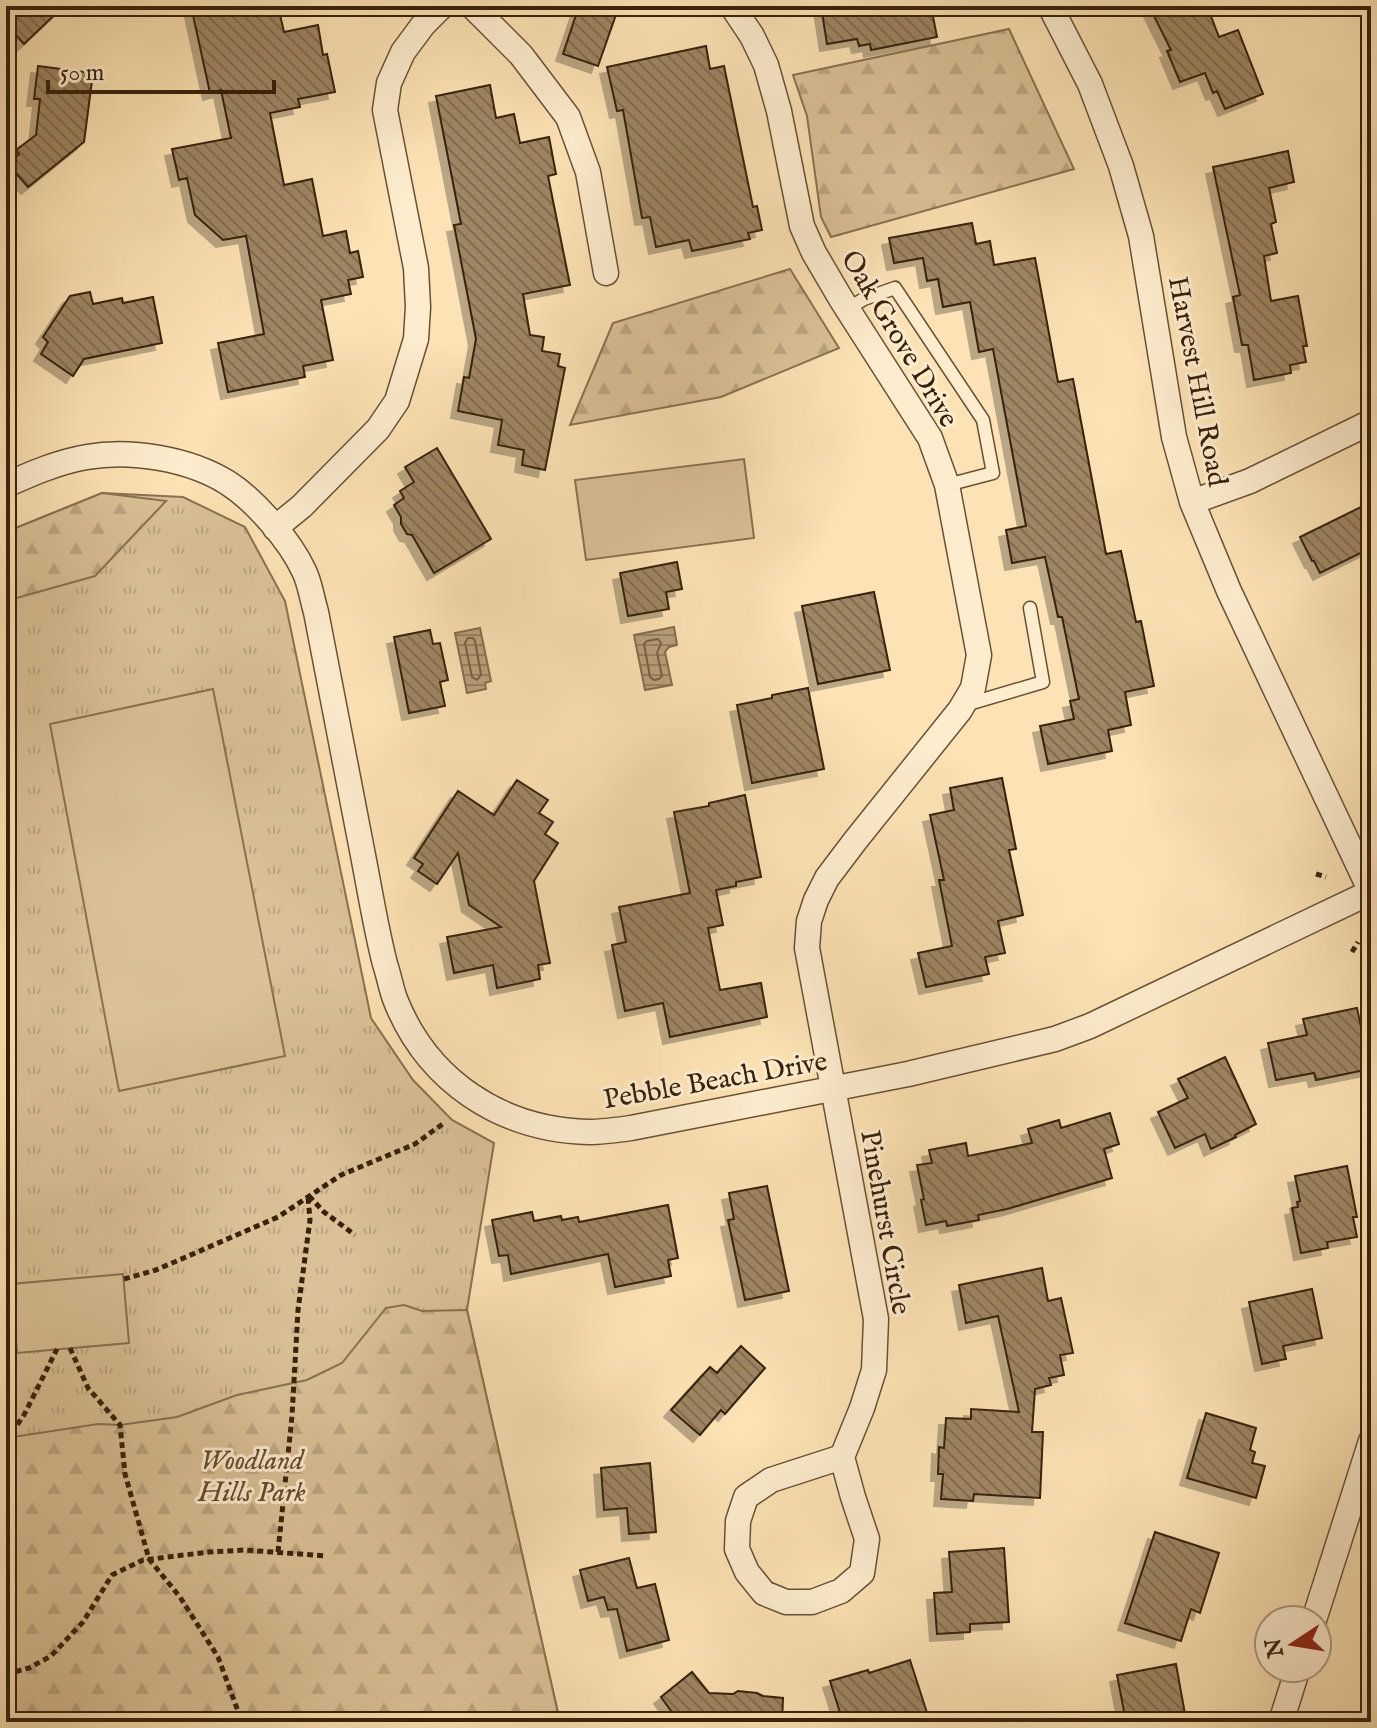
<svg xmlns="http://www.w3.org/2000/svg" width="1377" height="1728" viewBox="0 0 1377 1728" font-family="'IM FELL English',serif">
  <defs>
    <pattern id="grass-tufts" width="24" height="20" patternUnits="userSpaceOnUse" patternTransform="scale(2)"><rect width="24" height="20" fill="#dbc197"/><path d="M3 7l-1-3M5 7V3M7 7l1-3M15 17l-1-3M17 17v-4M19 17l1-3" fill="none" stroke="#bda681"/></pattern>
    <pattern id="forest-firs" width="22" height="20" patternUnits="userSpaceOnUse" patternTransform="scale(2)"><rect width="22" height="20" fill="#dbc197"/><path d="M5 1l3.5 6h-7zM16 11l3.5 6h-7z" fill="#bda681"/></pattern>
    <pattern id="water-rules" width="6" height="5" patternUnits="userSpaceOnUse" patternTransform="scale(2)"><rect width="6" height="5" fill="#b9a07b"/><path d="M0 2.5h6" fill="none" stroke="#978263"/></pattern>
    <pattern id="building-back-hatch" width="6" height="6" patternUnits="userSpaceOnUse" patternTransform="scale(2)"><rect width="6" height="6" fill="#9e8563"/><path d="M-1 5l2 2M0 0l6 6M5-1l2 2" fill="none" stroke="#826c50"/></pattern>
    <filter id="shadow"><feDropShadow dx="-7" dy="7" stdDeviation="0" flood-color="#0004"/></filter>
  </defs>
  <rect width="100%" height="100%" fill="#fce2b4"/>
  <filter id="stains"><feTurbulence type="fractalNoise" baseFrequency=".0025" numOctaves="4"/><feColorMatrix values="0 0 0 0 .2 0 0 0 0 .09 0 0 0 0 .02 0 0 0 .5 -.17"/></filter>
  <radialGradient id="worn" r=".72"><stop offset=".6" stop-color="#630" stop-opacity="0"/><stop offset="1" stop-color="#630" stop-opacity=".3"/></radialGradient>
  <path fill="url(#grass-tufts)" stroke="#8a7151" stroke-width="2" d="M102 493 183 497 245 527 285 601 371 1018 413 1080 452 1120 494 1143 467 1310 560 1722H6V532Z"/>
  <path fill="url(#forest-firs)" stroke="#8a7151" stroke-width="2" d="M1009 29 1074 169 831 237 821 217 807 116 793 75Z
    M790 269 839 348 721 397 570 425 613 323Z
    M102 493 166 501 95 576 6 601V532Z
    M404 1305 422 1311 467 1310 560 1722H6V1438L98 1424 120 1425 177 1417 237 1395 307 1380 342 1363 386 1308Z"/>
  <path fill="#dbc197" stroke="#8a7151" stroke-width="2" d="M744 459 754 538 586 560 575 480Z
    M213 689 285 1056 119 1091 50 724Z
    M123 1274 129 1343 17 1353 11 1284Z"/>
  <path fill="url(#water-rules)" stroke="#856d4e" stroke-width="2" d="M674 627 677 645 669 647 665 652 672 685 645 690 634 635Z
    M480 628 491 681 485 683 486 689 467 693 455 633Z"/>
  <g fill="none" stroke-linecap="round" stroke-linejoin="round">
    <path stroke="#786043" stroke-width="2" d="M468 638H473L475 641 481 675 477 680 472 677 465 643Z
      M658 639 661 643 657 653 662 676 659 679 654 680 650 677 644 644 647 641Z"/>
  </g>
  <path fill="url(#building-back-hatch)" stroke="#38210b" stroke-width="2" filter="url(#shadow)" d="M6 6H64L24 44 6 24Z
    M191 6H278L284 32 318 25 323 55 327 54 335 92 298 99 300 107 270 113 284 185 312 179 323 236 346 231 350 253 358 251 363 277 348 280 351 294 321 300 333 360 303 366 305 377 228 392 218 343 264 334 246 236 223 240 195 215 187 178 179 180 172 149 231 138 221 90 210 93Z
    M579 6H619L598 66 563 54Z
    M821 6H931L937 37 871 50 870 44 859 46 857 39 827 44Z
    M1149 6H1207L1219 37 1238 30 1263 94 1225 109 1217 91 1213 93 1205 73 1180 82 1167 51 1171 50Z
    M706 46 710 69 724 66 753 207 757 206 762 230 748 233 750 239 692 251 689 240 656 247 650 217 642 218 623 110 617 111 607 67Z
    M38 66 93 73 84 142 28 187 8 164 19 154 16 150 36 135 40 99H34Z
    M490 85 496 118 514 114 520 143 549 137 556 174 548 176 570 285 523 294 530 335 544 337 542 351 560 354 558 366 565 368 545 470 522 465 524 450 498 445 502 420 458 411 464 377 469 378 476 339 454 225 461 224 436 96Z
    M1288 151 1294 182 1269 188 1276 222 1271 224 1277 253 1264 256 1271 301 1298 296 1307 346H1303L1306 362 1290 365 1291 373 1254 380 1248 345H1242L1233 297 1240 295 1213 167Z
    M972 223 976 244 990 241 994 265 1035 258 1058 382 1073 379 1106 554 1121 551 1136 622 1141 621 1154 686 1125 692 1131 725 1108 730 1112 751 1048 764 1040 726 1074 719 1070 701 1079 699 1062 617H1058L1045 557 1012 563 1006 530 1026 526 993 349 979 352 970 302 943 307 938 279 927 281 923 258 894 263 889 238Z
    M90 292 93 304 122 298 123 303 153 297 162 343 84 359 73 376 41 354 48 342 43 337 70 296Z
    M437 448 491 539 434 573 412 535 407 534 401 524V517L394 505 404 498 400 491 414 482 405 467Z
    M1371 502V548L1320 573 1314 561H1312L1300 537Z
    M677 562 682 589 666 592 669 609 628 616 620 573Z
    M874 592 890 670 818 684 802 606Z
    M430 630 433 644 440 643 448 680 440 682 445 706 409 713 394 637Z
    M808 688 824 769 752 783 737 705 772 698V695Z
    M1002 778 1016 849 1009 850 1023 915 998 921 1005 953 985 957 989 974 926 987 918 953 952 946 939 880H944L930 815 954 810 950 788Z
    M517 780 548 800 539 813 553 822 545 834 558 843 534 881 550 963 538 965 540 979 497 988 493 965 454 973 447 937 501 927 469 905 458 853 437 884 418 871 423 864 414 858 458 791 494 815Z
    M745 795 761 877 736 882V886L716 890 723 925 708 928 720 990 761 983 767 1017 670 1037 663 1003 625 1011 612 945 626 942 619 907 690 893 674 812 709 806V803Z
    M1357 1008 1370 1069 1316 1080 1314 1073 1276 1080 1268 1043 1307 1035 1303 1019Z
    M1225 1057 1256 1124 1235 1135 1236 1137 1211 1149 1205 1134 1175 1148 1158 1112 1188 1098 1178 1079Z
    M1110 1113 1119 1144 1104 1149 1112 1178 1007 1209 978 1215 979 1220 947 1226 946 1221 926 1225 921 1200 924 1199 917 1165 932 1163 929 1150 966 1143 968 1156 1032 1143 1028 1129 1059 1120 1061 1128Z
    M1347 1166 1357 1217H1353L1357 1237 1327 1242 1328 1248 1301 1253 1292 1208 1298 1207 1297 1202 1300 1201 1295 1176Z
    M767 1186 789 1291 745 1300 728 1220 734 1219 729 1193Z
    M668 1205 678 1258 668 1260 671 1276 615 1287 608 1254 511 1274 508 1255 499 1256 492 1220 532 1212 534 1221 561 1216 562 1220 578 1217 579 1222Z
    M1042 1268 1048 1301 1061 1298 1073 1353 1060 1355 1064 1375 1049 1378 1051 1385 1035 1389 1032 1432H1043L1040 1498 974 1494 973 1501 941 1499 943 1474H938L939 1447 944 1448 946 1418 971 1419V1409L1019 1412 998 1316 966 1323 959 1285Z
    M1312 1289 1322 1338 1283 1346 1286 1359 1262 1364 1249 1302Z
    M741 1346 765 1368 725 1414 721 1410 700 1435 671 1410 710 1367 717 1373Z
    M1206 1413 1256 1428 1250 1450 1255 1452 1252 1463 1265 1466 1256 1498 1187 1478Z
    M650 1463 656 1532 629 1534 627 1508 604 1510 601 1468Z
    M1155 1532 1219 1553 1200 1613 1191 1609 1181 1641 1125 1623Z
    M1004 1548 1009 1622 970 1624V1632L937 1634 934 1593 952 1592 949 1552Z
    M629 1558 637 1588 655 1584 669 1640 627 1651 617 1609 608 1610 604 1597 588 1601 580 1570Z
    M910 1660 928 1716 911 1722H843L830 1681 868 1670 869 1673Z
    M1176 1664 1185 1714 1166 1718 1167 1722H1126L1117 1675Z
    M692 1672 709 1693 733 1694 738 1691 757 1693 763 1696 783 1698 782 1722H679L661 1697Z"/>
  <g fill="none" stroke-linecap="round" stroke-linejoin="round">
    <g stroke="#695135" stroke-width="15">
      <path id="service" d="M847 309 864 299 895 288 983 420 993 473 947 485
        M965 705 1043 682 1030 608"/>
    </g>
    <g stroke="#695135" stroke-width="27">
      <path id="minor" d="M472 6 521 55 568 117 588 172 606 273
        M732 6 752 36 766 65 779 111 802 226 814 253 841 299 930 438 947 485 979 655 973 688 960 710 855 841 827 878 816 900 809 921 807 948 876 1319 874 1370 862 1408 842 1457 853 1497 867 1539 862 1573 841 1591 812 1602H786L764 1593 747 1572 737 1549 738 1521 746 1497 771 1480 842 1457
        M1050 6 1090 84 1121 166 1141 236 1174 437 1192 502 1229 591 1371 892
        M6 485C33 473 58 462 87 457 131 449 190 459 228 483 256 501 290 541 304 571 310 583 312 599 316 612 331 690 346 767 361 845 369 885 375 925 385 964 389 976 391 988 395 999 427 1081 501 1130 589 1132 603 1132 617 1130 631 1128L908 1074 1055 1039 1090 1026 1371 892
        M1192 502 1250 481 1371 422
        M275 528 302 506 378 429 397 401 416 339 418 307 416 268 385 110 389 83 403 52 423 25 442 6
        M1314 1620 1371 1441
        M1281 1722 1298 1668"/>
    </g>
    <path stroke="#38210b" stroke-width="5" stroke-dasharray="6 4" stroke-linecap="butt" d="M1316 874 1326 877
      M1352 952 1358 942
      M309 1196 324 1212 355 1235
      M124 1279 156 1270 278 1217 341 1175 415 1144 444 1123
      M6 1322 14 1321
      M70 1348 88 1388 120 1425 125 1474 149 1559 180 1597 218 1657 242 1722
      M6 1441 24 1415 57 1349
      M278 1552 292 1416 298 1310 310 1220 308 1197
      M6 1674 29 1668 51 1656 83 1622 112 1575 143 1560 209 1552 245 1550 326 1556"/>
    <use href="#service" stroke="#fdecce" stroke-width="12"/>
    <use href="#minor" stroke="#fdecce" stroke-width="24"/>
  </g>
  <g text-anchor="middle" stroke-width="6" stroke-linejoin="round" paint-order="stroke">
    <g font-size="28" fill="#38210b" stroke="#fdecce">
      <text transform="translate(901 338) rotate(59)" y="10">Oak Grove Drive</text>
      <text transform="translate(1199 381) rotate(79)" y="10">Harvest Hill Road</text>
      <text transform="translate(715 1079) rotate(-10)" y="10">Pebble Beach Drive</text>
      <text transform="translate(887 1222) rotate(80)" y="10">Pinehurst Circle</text>
    </g>
    <g font-size="28" font-style="italic" fill="#61492e" stroke="#fdecce">
      <text x="252" y="1469">Woodland<tspan x="252" dy="32">Hills Park</tspan></text>
    </g>
  </g>
  <rect width="1377" height="1728" fill="none" stroke="#fce2b4" stroke-width="32"/>
  <rect x="8" y="8" width="1361" height="1712" fill="none" stroke="#38210b" stroke-width="4"/>
  <rect x="16" y="16" width="1345" height="1696" fill="none" stroke="#38210b" stroke-width="2"/>
  <g transform="translate(1293 1644) rotate(258)"><circle r="38" fill="#fdecce" stroke="#ae9b80" stroke-width="2"/>
  <path d="M0-6L14 30L0 20L-14 30Z" fill="#8f2418"/>
  <text y="-12" font-size="22" font-weight="bold" text-anchor="middle" fill="#38210b">N</text>
  </g>
  <path d="M48 80v12h226v-12" fill="none" stroke="#38210b" stroke-width="4"/>
  <text x="60" y="80" font-size="24" fill="#38210b" stroke="#fdecce" stroke-width="6" paint-order="stroke">50 m</text>
  <rect width="100%" height="100%" filter="url(#stains)"/>
  <rect width="100%" height="100%" fill="url(#worn)"/>
</svg>
